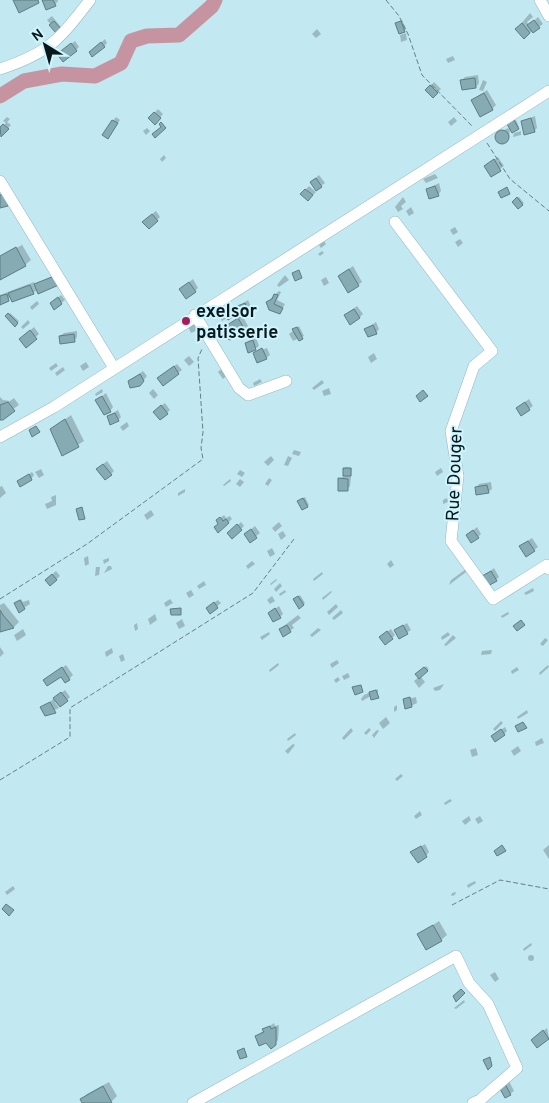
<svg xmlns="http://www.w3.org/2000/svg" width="549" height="1103" viewBox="0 0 549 1103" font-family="Overpass,sans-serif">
  <rect width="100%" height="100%" fill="#c2e8f1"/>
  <path fill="#0003" d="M43 0H58V1L55 5Z
    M530 13 533 17 527 22 529 25 538 17 543 24 524 37 520 25Z
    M52 16 61 27 56 31 47 20Z
    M402 20 406 29 404 31 396 23Z
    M317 29 321 34 316 38 312 34Z
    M406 33 407 40 401 42 400 35Z
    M105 39 107 43 104 46 94 49Z
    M75 41 79 47 76 50 62 51Z
    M453 56 455 60 448 63 446 59Z
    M478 75 479 83 476 87 462 80 465 77Z
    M483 80 487 82 483 91 479 90Z
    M434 82 441 89 433 96 427 90Z
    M487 90 496 105 492 109 472 100Z
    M158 109 163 114 155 123 150 118Z
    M535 116 537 128 534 131 522 121Z
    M7 117 10 119 7 122 11 125 1 136 0 129 6 123 3 121Z
    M116 117 120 120 108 137 113 121Z
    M454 117 457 121 451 126 448 122Z
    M516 120 519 127 518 128 510 123Z
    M147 128 150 131 146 135 143 131Z
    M508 128 510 130 509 138 505 141H498L497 134Z
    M521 131V135L513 137 514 133Z
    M164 155 166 158 162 162 160 159Z
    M498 157 504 166 492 175 489 163Z
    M435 174 438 178 426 183 423 179Z
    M319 175 325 183 321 186 311 182Z
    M439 183 441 191 438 195 427 189Z
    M309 186 316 192 308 200 302 194Z
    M403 197 406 202 401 206 403 209 398 212 395 207Z
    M519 197 524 203 518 207 513 202Z
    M411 207 414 213 409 216 406 211Z
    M156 211 160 217 157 220 147 218Z
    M455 227 458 232 453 235 450 230Z
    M460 239 463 243 458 247 455 242Z
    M324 241 326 244 321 248 319 245Z
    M21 243 31 260 25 265 0 277V257L22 245 21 243 0 254Z
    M322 251 324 253 320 256 318 254Z
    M353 266 362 282 349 291 339 276Z
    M60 272 33 293 11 297 0 303V295L34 282 35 285Z
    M285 275 289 280 279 287 277 285Z
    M326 277 329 283 324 286 321 280Z
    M193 279 198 288 195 291 180 289Z
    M279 291 281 292 277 300 285 304 280 313 267 302Z
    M61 295 65 300 55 308V300Z
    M248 300 252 309 242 315 248 326 230 338 226 326 240 317 236 308Z
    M37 301 39 304 32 310 30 307Z
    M357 306 363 314 359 318 345 315Z
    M231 308 235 314 222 321 219 316Z
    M10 313 19 321 15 325 7 316Z
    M198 319V330L191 333 187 325Z
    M28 320 30 323 23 329 21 327Z
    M376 322 379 329 376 333 366 329Z
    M299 326 304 336 293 341 289 334Z
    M34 327 39 334 26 346 20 339Z
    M77 331V337L74 341 60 336 64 333Z
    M204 333 205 338 200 341 197 337Z
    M256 337 259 346 255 349 246 343Z
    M267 348 270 355 266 358 254 353Z
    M374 353 377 359 371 363 368 357Z
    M189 356 194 362 189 366 184 360Z
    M86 362 89 367 83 371 80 366Z
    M56 363 58 366 51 371 49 368Z
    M177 364 182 370 163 384 162 375Z
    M227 364 229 374 223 379 218 372Z
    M63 367 65 370 57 376 55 373Z
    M143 371 147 376 143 381H129Z
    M260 379 262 382 254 386 253 383Z
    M322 380 324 383 314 390 312 388Z
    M329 388 331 394 324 396 322 391Z
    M102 389 103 392 96 396 95 394Z
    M153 389 158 395 154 399 149 393Z
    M106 393 113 407 110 411 97 400Z
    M0 397 3 400 10 401 14 398 19 405 0 418Z
    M529 399 533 406 521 414 517 408Z
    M165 403 170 410 167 413 158 408Z
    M118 410 121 417 118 420 108 416Z
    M71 415 84 441 63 454 52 429Z
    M127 422 129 426 123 431 120 427Z
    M294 450 301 452 299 456 292 454Z
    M271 456 274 460 268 466 264 462Z
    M288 456 292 458 288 466 284 465Z
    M107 461 114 471 111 474 101 466Z
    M345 467 352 468 350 486 347 490 339 479 344 476Z
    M441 468 443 472 437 476 435 472Z
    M41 469 44 475 39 478 35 472Z
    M240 470 245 473 242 477 237 474Z
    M32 472 34 475 31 479 18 482Z
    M269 478 272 480 268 486 265 484Z
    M230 479 231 481 224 486 223 485Z
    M240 479 244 482 240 487 236 484Z
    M491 482 492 489 488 492 476 488 479 484Z
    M2 486 6 493 0 498V487Z
    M185 489V492L178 496V493Z
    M56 495V505L47 509 45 504 52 501 51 497Z
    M305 497 309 505 307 506 300 500Z
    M447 498 448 502 443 504V500Z
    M151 510 154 515 147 520 144 515Z
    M224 515 226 518 230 516 232 519 218 531 219 523 218 520Z
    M241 522 244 526 232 537 229 533Z
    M279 522 282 526 275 532 272 528Z
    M255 526 260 533 250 541 249 531Z
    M477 527 481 534 478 537 471 532Z
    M283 531 286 536 281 540 278 534Z
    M532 538 538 547 534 550 524 543Z
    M272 548 275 554 270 557 267 551Z
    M88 556 89 564 85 566 84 558Z
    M109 558V561L104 564 103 560Z
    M391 560 394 565 390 568 387 564Z
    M252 561 255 564 248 569 246 566Z
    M108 566H111L112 569 104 573Z
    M96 567H100L99 575 95 576Z
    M469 567 470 569 449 585 451 580Z
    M494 568 499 577 496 580 484 576Z
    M56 571 60 576 50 585 46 580Z
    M322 572 323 574 314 581 313 579Z
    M276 579 277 580 271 585 270 584Z
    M204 581 206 585 199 589 197 586Z
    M280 583 282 586 276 592 274 589Z
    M533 588 534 591 526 595 524 593Z
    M191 590 194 595 189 598 186 593Z
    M285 590 286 592 280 596 279 594Z
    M331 591 332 592 323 600 322 598Z
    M300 595 305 603 300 607 296 598Z
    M272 596 275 601 270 604 267 600Z
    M21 599 23 602 29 600 30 604 19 611 17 602Z
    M170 599 173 603 166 607 164 603Z
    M218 600 221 603 210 612 211 605Z
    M4 603 19 622 14 627 1 630 0 605Z
    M336 604 338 607 329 615 327 612Z
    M279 606 283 614 280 617 269 613Z
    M341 610 343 613 334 620 332 618Z
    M508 612 509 614 502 618 501 616Z
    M155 614 157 620 150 625 148 619Z
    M298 615 301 618 292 625 294 628 283 635 280 629Z
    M182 619 185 626 179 629 176 623Z
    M137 623 138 629 135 631 134 625Z
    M407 623 411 630 399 637 396 630Z
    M318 628 321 630 312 637 310 635Z
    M23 629 26 635 17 641 14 635Z
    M391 629 395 635 392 638 384 634Z
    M269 632 270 634 262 640 260 637Z
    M448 632 450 635 442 640 441 637Z
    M453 635 456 638 446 646 444 645Z
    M545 638 548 640 543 646 540 644Z
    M0 647 4 653 0 657Z
    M112 648 113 653 106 657 105 652Z
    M492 650 491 654 481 655 482 651Z
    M123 654 125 660 121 662 119 656Z
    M337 660 339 663 332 668 330 664Z
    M278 663 279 665 270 672 269 670Z
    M66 665 73 675 69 679 65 681 61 675 45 680Z
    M548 665 549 667 540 675 539 673Z
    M426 666 429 669 420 676 425 682 419 688 414 681 419 677 417 674Z
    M517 667 519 670 512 674 511 671Z
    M348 673 350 677 344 680 342 676Z
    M338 677 340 680 336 683 334 680Z
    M444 684 440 690 435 691 433 688Z
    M378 689V697L371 696 362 701 361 699 364 695Z
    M65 690 70 697 67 700 55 702 59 708 46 714 42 708Z
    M416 697 417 703 411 706 404 700Z
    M397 705V710L394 712V707Z
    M527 710 528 713 518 719 517 717Z
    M386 717 390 723 383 729 379 723Z
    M501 721 503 723 495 731 493 729Z
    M505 727 507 731 504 734 496 733Z
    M351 728 353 731 344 740 342 738Z
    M369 728 371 730 366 735 364 733Z
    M377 730 379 731 374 738 372 735Z
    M295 733 296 735 288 741 287 739Z
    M542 738 544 743 536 746 535 742Z
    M293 744 295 745 288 754 285 751Z
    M518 746 521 751 514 756 511 751Z
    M476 748 478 755 472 757 470 750Z
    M401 774 403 776 397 781 395 779Z
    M450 799 452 801 445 805 444 803Z
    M420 811 422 815 416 819 414 816Z
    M469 816 471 820 465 825 462 821Z
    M480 816 483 821 478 824 475 819Z
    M425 844 429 852 426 856 412 852Z
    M549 845V859L543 850Z
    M475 881 476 883 468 888 467 885Z
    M13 886 15 889 7 895 5 892Z
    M456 892 455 895 451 896 452 893Z
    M439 921 447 935 441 940 418 935Z
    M531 943 532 945 524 951 523 949Z
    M528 958a3 3 0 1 1 6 0a3 3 0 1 1-6 0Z
    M495 972 499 979 495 982 490 975Z
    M464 1000 465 1002 456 1009 454 1008Z
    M274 1023 275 1026 279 1025 278 1040 275 1044 256 1036Z
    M547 1028 549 1038 537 1047 536 1037Z
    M509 1081 514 1091 510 1094 501 1087Z
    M109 1082 117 1096 111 1102 83 1103 81 1100 87 1094Z"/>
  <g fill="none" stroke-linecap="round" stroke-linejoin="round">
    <path stroke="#c694a1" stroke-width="15" d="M0 96 24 81 62 74 95 76 121 63 131 41 147 36 179 35 212 6 215 0"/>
  </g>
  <path fill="#86abb3" stroke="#5b7e86" d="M13 0H38L39 3 19 13Z
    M42 0H53L56 6 46 10Z
    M534 20 540 28 533 33 527 25Z
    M54 21 61 29 56 33 49 25Z
    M401 21 405 32 399 34 395 23Z
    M522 23 530 33 524 39 515 29Z
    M101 42 105 47 92 57 89 52Z
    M71 43 77 51 63 62 57 54Z
    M475 78 476 88 462 90 460 80Z
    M430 85 438 93 433 98 425 90Z
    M484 93 493 110 480 117 471 100Z
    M154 112 161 118 155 125 148 118Z
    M531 118 535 132 524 135 521 121Z
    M112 120 118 123 108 139 102 135Z
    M514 120 519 129 512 133 507 124Z
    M161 122 166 128 155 138 152 134 161 127 159 124Z
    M3 124 9 129 1 137 0 127Z
    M495 137a7 7 0 1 1 14 0a7 7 0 1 1-14 0Z
    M494 159 501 171 491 177 484 166Z
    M316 178 322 187 316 191 310 182Z
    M435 186 439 196 429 199 426 189Z
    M507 187 510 194 501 198 498 192Z
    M305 189 313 195 308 201 300 194Z
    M5 193 8 206 0 208V195Z
    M517 197 523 205 518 209 512 202Z
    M152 214 158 221 149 229 142 222Z
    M16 247 26 266 0 280V256Z
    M349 269 359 286 348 293 338 276Z
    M299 270 302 278 295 281 292 273Z
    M57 275 61 284 38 294 34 284Z
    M189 282 196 292 186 299 179 289Z
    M30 285 34 294 12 302 8 293Z
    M7 294 9 301 0 305V296Z
    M274 294 278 295 274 304 283 308 280 314 269 310 266 302 272 299Z
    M58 297 62 304 54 310 50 303Z
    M245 303 249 313 239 318 235 307Z
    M230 308 234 316 228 320 224 312Z
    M354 309 360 318 350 325 344 315Z
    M8 313 18 323 15 327 5 316Z
    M238 318 245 330 230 340 221 336V329Z
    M373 325 377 334 368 337 364 329Z
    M297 327 303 339 299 341 292 329Z
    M30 330 37 339 26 348 19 339Z
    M74 334 75 342 60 344 59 336Z
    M253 340 256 350 248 353 245 343Z
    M262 348 267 359 257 363 253 353Z
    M174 366 179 374 163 386 157 378Z
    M140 374 144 381 140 386 130 388 128 381Z
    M423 390 428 396 420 402 416 396Z
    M102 396 111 412 104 415 95 400Z
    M8 402 15 411 3 420H0V405Z
    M525 402 530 410 521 416 516 408Z
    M161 405 168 414 160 420 153 412Z
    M115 413 119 421 110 425 107 416Z
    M65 419 79 447 62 456 50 429Z
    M36 426 40 432 32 437 29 430Z
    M103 464 112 475 105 480 96 469Z
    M343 468H351V476H343Z
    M29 474 32 480 20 487 17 481Z
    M338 478 348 479V491H338Z
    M487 485 489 493 476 495 475 487Z
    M303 498 308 507 302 510 297 501Z
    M82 507 85 519 79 520 76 509Z
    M220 517 223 521 226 519 229 523 218 533 214 527 218 524 216 520Z
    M237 524 242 530 232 539 227 533Z
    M251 529 257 538 250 543 244 534Z
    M473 530 479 538 471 543 466 535Z
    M528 541 535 551 526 557 519 546Z
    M491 571 497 581 488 586 482 576Z
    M52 574 57 580 50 586 45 580Z
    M298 596 304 605 299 609 293 599Z
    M20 600 25 609 19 613 14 603Z
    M214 602 218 608 210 614 206 608Z
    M181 608V615H171L170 609Z
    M275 608 281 618 273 622 268 613Z
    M0 610 3 615 14 628 0 632Z
    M521 620 525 625 517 631 513 626Z
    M287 625 291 632 283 637 279 629Z
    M403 625 408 634 399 639 394 630Z
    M387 631 393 639 385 645 379 637Z
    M62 667 70 680 65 683 61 677 47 686 43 680Z
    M424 667 428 671 419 679 415 674Z
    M361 685 363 692 355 695 352 687Z
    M376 690 379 698 371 700 369 692Z
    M61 692 68 701 60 707 53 698Z
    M410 697 412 707 405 709 403 699Z
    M50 702 56 713 45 716 40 707Z
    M523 722 527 728 518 732 515 726Z
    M501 729 505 735 495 742 491 736Z
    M502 845 506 851 497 856 494 851Z
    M421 846 427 857 418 863 410 852Z
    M6 904 14 910 9 916 2 909Z
    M433 925 442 941 426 950 417 934Z
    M461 989 465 993 456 1002 453 996Z
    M270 1026 271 1029 276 1027V1045L271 1049 266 1043 259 1046 255 1036 264 1032 262 1029Z
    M543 1030 549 1039 537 1048 531 1040Z
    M244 1048 247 1057 240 1059 237 1051Z
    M490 1057 492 1066 488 1070 483 1060Z
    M505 1084 511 1095 505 1098 499 1087Z
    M103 1086 112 1103H82L80 1099Z"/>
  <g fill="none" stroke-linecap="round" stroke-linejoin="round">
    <g stroke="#92b7c0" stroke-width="12">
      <path id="minor" d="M540 0 549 16
        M0 69C49 53 59 40 90 0
        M0 181 114 368
        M395 222 492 351 474 366 451 431 458 476 451 541 493 599 547 565 549 569
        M195 315 239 388 248 395 286 381
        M0 437 54 407 549 91
        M193 1103 456 956 469 983 488 1004 517 1068 480 1100 473 1103"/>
    </g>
    <path stroke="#667f85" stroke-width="1" stroke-dasharray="5 2.5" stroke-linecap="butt" d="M386 0 399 16 408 34 422 75 473 127
      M487 143 510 179 549 211
      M0 599 87 544 203 459 201 448 203 432 198 358 202 349
      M0 780 70 737V708L253 593 294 539
      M452 905 500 880 549 889"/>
    <use href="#minor" stroke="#fff" stroke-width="11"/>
  </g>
  <circle fill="#a81a59" stroke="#cef5fe" stroke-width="2" cx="186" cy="321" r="5"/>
  <g text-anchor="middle" stroke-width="4" stroke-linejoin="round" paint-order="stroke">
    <g font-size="18" font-weight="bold" fill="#0a181b" stroke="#cef5fe" text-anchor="start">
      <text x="196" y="317">exelsor<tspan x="196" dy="21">patisserie</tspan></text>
    </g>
    <g font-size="18" fill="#0a181b" stroke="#cef5fe">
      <text transform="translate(454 474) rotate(-88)" y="6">Rue Douger</text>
    </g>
  </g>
  <g transform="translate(45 45) rotate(323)" stroke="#cef5fe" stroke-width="4" paint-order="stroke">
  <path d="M0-4L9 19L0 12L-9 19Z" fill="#0a181b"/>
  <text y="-8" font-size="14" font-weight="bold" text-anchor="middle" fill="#0a181b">N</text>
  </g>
</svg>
